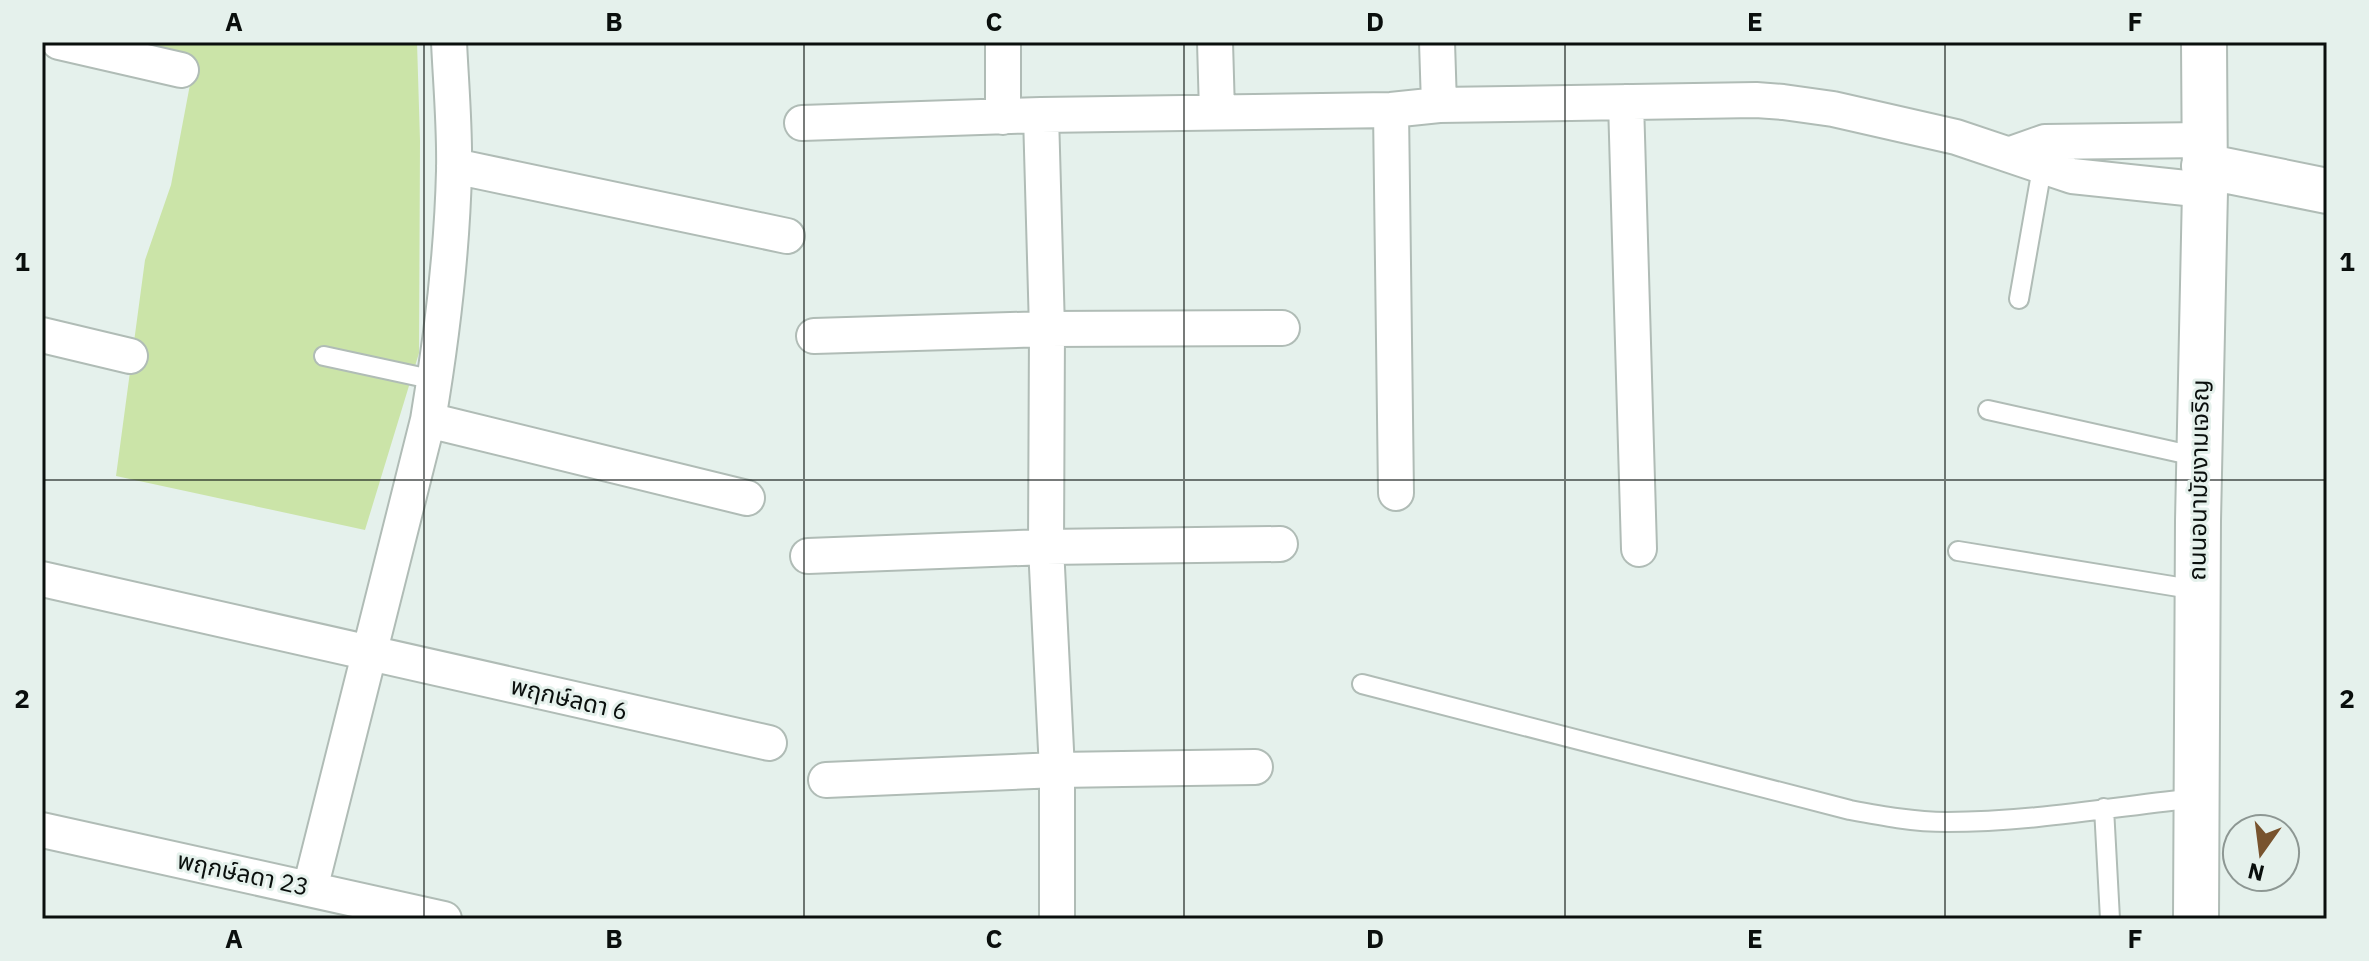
<svg xmlns="http://www.w3.org/2000/svg" width="2369" height="961" viewBox="0 0 2369 961" font-family="'IBM Plex Sans','Noto Sans Thai',sans-serif">
  <rect width="100%" height="100%" fill="#e5f1ec"/>
  <path fill="#cbe4a8" d="M132 42H417L420 141 419 353 365 530 116 476 145 260 171 185 195 58Z"/>
  <g fill="none" stroke-linecap="round" stroke-linejoin="round">
    <g stroke="#b0bcb6" stroke-width="22">
      <path id="service" d="M2019 299 2042 168
        M324 356 435 380
        M1988 410 2199 457
        M1958 551 2197 590
        M1362 684 1850 810C1882 816 1914 822 1947 822 2030 822 2113 807 2196 798
        M2104 808 2110 919"/>
    </g>
    <g stroke="#b0bcb6" stroke-width="38">
      <path id="minor" d="M59 42 181 70
        M1003 42V117
        M1215 42 1217 112
        M1437 42 1439 105
        M1626 102 1639 549
        M1391 110 1396 493
        M1041 115 1047 329 1046 547 1057 770V919
        M802 123 1041 115 1391 110 1439 105 1756 100 1783 102 1833 109 1956 137 2072 176 2205 190
        M2011 154 2045 142 2203 140
        M454 166 787 236
        M42 335 130 356
        M814 336 1047 329 1282 328
        M428 420 747 498
        M808 556 1046 547 1280 544
        M42 579 769 743
        M826 780 1057 770 1255 767
        M42 830 444 919
        M310 889 428 420C442 337 452 255 454 171 455 128 451 85 449 42"/>
    </g>
    <g stroke="#b0bcb6" stroke-width="48">
      <path id="tertiary" d="M2204 166 2327 191
        M2196 919 2198 521 2205 190 2204 42"/>
    </g>
    <use href="#service" stroke="#fff" stroke-width="18"/>
    <use href="#minor" stroke="#fff" stroke-width="34"/>
    <use href="#tertiary" stroke="#fff" stroke-width="44"/>
  </g>
  <path fill="none" stroke="#0a0f0d" stroke-width="2" stroke-opacity="0.55" d="M424 42V919M804 42V919M1184 42V919M1565 42V919M1945 42V919M42 480H2327"/>
  <g text-anchor="middle" stroke-width="6" stroke-linejoin="round" paint-order="stroke">
    <g font-size="24" fill="#0a0f0d" stroke="#e5f1ec">
      <text transform="translate(2199 480) rotate(-89)" y="8">ถนนอนามัยงามเจริญ</text>
      <text transform="translate(569 699) rotate(13)" y="8">พฤกษ์ลดา 6</text>
      <text transform="translate(243 874) rotate(12)" y="8">พฤกษ์ลดา 23</text>
    </g>
  </g>
  <rect width="2369" height="961" fill="none" stroke="#e5f1ec" stroke-width="88"/>
  <g transform="translate(2261 853) rotate(194)"><circle r="38" fill="#e5f1ec" stroke="#8d9793" stroke-width="2"/>
  <path d="M0-6L14 30L0 20L-14 30Z" fill="#78532e"/>
  <text y="-12" font-size="22" font-weight="bold" text-anchor="middle" fill="#0a0f0d">N</text>
  </g>
  <rect x="44" y="44" width="2281" height="873" fill="none" stroke="#0a0f0d" stroke-width="3"/>
  <g font-size="26" text-anchor="middle" font-weight="bold" fill="#0a0f0d">
    <text x="234" y="31">A</text>
    <text x="614" y="31">B</text>
    <text x="994" y="31">C</text>
    <text x="1375" y="31">D</text>
    <text x="1755" y="31">E</text>
    <text x="2135" y="31">F</text>
    <text x="22" y="271">1</text>
    <text x="2347" y="271">1</text>
    <text x="22" y="708">2</text>
    <text x="2347" y="708">2</text>
    <text x="234" y="948">A</text>
    <text x="614" y="948">B</text>
    <text x="994" y="948">C</text>
    <text x="1375" y="948">D</text>
    <text x="1755" y="948">E</text>
    <text x="2135" y="948">F</text>
  </g>
</svg>
